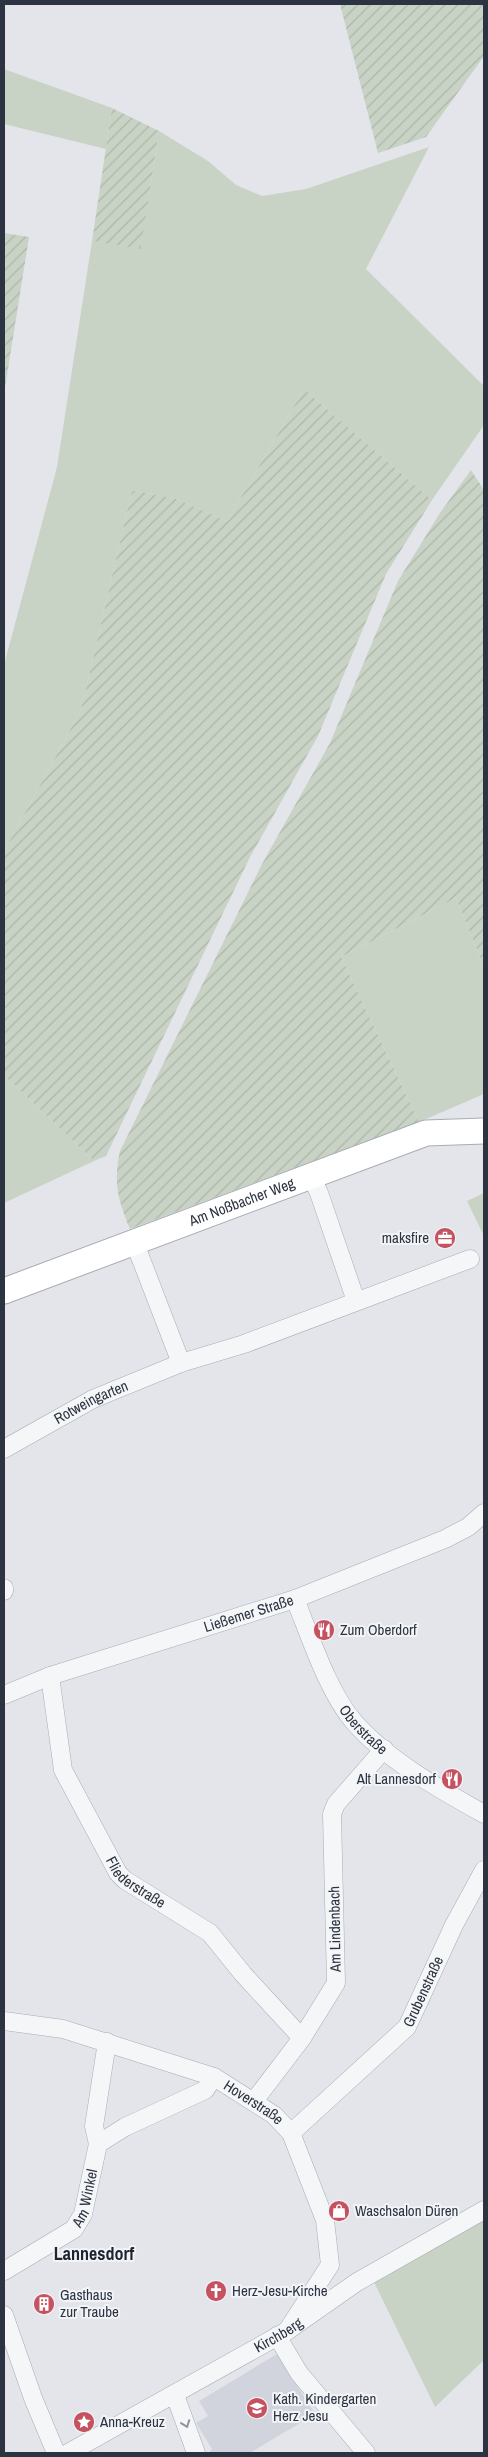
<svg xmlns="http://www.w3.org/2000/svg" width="488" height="2457" viewBox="0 0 488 2457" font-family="'Archivo Narrow',sans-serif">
  <defs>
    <pattern id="garden-furrows" width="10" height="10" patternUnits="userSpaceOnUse" patternTransform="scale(1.25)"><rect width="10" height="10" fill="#c8d3c5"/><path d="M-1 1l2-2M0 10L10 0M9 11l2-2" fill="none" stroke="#acb6aa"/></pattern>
  </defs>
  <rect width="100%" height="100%" fill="#e3e5ea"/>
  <path fill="#d1d4dc" d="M277 2354 315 2414 250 2453H209L212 2449 196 2423 208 2416 199 2401Z"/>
  <path fill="#c8d3c5" d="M4 69 112 108 106 149 4 124Z
    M159 131 208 161 236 185 262 196 306 189 429 147 366 269 484 386V425L432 500 304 389 227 521 174 498 132 490 81 710 4 851V665L57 467 92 241 141 248Z
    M456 898 484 967V1094L419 1122 341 957Z
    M4 1075 94 1161 4 1203Z
    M484 1193V1236L467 1201Z
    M484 2217V2360L435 2407 373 2280Z"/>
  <path fill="url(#garden-furrows)" d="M340 4H484V56L426 137 378 153Z
    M112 108 159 131 141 249 92 241Z
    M4 233 29 237 4 394Z
    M304 389 432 500 386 574 318 736 250 857 106 1156 94 1161 4 1075V851L81 710 132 490 174 498 227 521Z
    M471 470 484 490V967L456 898 341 957 419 1122 130 1229C118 1200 113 1183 120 1151L262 864 330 743 398 581 440 513Z"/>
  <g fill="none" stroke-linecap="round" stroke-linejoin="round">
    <g stroke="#a8acb4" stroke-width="19">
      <g id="street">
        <path d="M311 1176 319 1193 356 1301"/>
        <path d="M134 1241 181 1363"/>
        <path id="s1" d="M4 1449 93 1399 181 1363 244 1344 470 1259"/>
        <path d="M4 1588V1591"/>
        <path id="s2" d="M295 1599C310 1636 328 1692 354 1722 387 1760 441 1790 484 1814"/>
        <path id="s3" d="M50 1676 63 1770 118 1873 125 1880 210 1933 243 1974 302 2038"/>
        <path id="s4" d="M4 1695 50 1676 295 1599 445 1539 468 1527 484 1513"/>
        <path id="s5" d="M4 2021 63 2029 214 2077 274 2115 291 2133 325 2220 330 2265 287 2331"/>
        <path d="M254 2101 302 2038 336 1983 332 1814 336 1804 384 1749"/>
        <path id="s6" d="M291 2133 407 2027 454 1925 484 1870"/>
        <path d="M98 2144 94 2126 107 2042"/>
        <path id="s7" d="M4 2271 74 2229 83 2214 98 2144 125 2127 205 2090 214 2077"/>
        <path d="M4 2315 33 2398 56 2453"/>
        <path d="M277 2336 299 2373 366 2453"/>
        <path d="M175 2395 196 2453"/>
        <path id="s8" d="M68 2453 287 2331 357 2282 484 2210"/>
      </g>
    </g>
    <g stroke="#a8acb4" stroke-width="27">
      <g id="secondary">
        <path id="s9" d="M4 1291 426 1133 484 1131"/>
      </g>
    </g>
    <use href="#street" stroke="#f5f6f8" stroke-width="18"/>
    <use href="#secondary" stroke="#fff" stroke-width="25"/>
  </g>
  <defs><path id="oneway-chevron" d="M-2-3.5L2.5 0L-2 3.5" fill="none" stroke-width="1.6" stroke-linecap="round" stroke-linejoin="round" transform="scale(1.25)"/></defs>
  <use stroke="#90949c" href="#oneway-chevron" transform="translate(186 2424) rotate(70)"/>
  <defs>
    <g id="office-disc" transform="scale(1.125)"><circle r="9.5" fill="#c55260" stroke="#f2f4f7"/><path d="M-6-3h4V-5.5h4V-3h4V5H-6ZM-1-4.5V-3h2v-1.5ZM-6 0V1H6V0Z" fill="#fff"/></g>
    <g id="restaurant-disc" transform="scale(1.125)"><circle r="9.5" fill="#c55260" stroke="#f2f4f7"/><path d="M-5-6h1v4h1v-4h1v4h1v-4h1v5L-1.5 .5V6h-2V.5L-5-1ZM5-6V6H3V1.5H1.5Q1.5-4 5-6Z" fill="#fff"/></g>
    <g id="shop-disc" transform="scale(1.125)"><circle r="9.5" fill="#c55260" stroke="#f2f4f7"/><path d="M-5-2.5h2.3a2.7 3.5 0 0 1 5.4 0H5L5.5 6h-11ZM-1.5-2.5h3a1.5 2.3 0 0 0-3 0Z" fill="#fff"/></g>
    <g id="church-disc" transform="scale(1.125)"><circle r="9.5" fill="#c55260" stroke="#f2f4f7"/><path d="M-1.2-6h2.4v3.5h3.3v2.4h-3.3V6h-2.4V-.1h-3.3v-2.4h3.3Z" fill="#fff"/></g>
    <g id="building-disc" transform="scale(1.125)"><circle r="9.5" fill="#c55260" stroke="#f2f4f7"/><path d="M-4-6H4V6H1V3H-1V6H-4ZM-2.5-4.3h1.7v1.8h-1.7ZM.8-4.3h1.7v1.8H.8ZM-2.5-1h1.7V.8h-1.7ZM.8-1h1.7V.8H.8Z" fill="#fff"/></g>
    <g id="school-disc" transform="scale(1.125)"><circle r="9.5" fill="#c55260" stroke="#f2f4f7"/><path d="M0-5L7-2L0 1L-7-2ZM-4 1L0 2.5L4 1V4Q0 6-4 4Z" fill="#fff"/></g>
    <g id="sight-disc" transform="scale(1.125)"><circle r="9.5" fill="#c55260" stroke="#f2f4f7"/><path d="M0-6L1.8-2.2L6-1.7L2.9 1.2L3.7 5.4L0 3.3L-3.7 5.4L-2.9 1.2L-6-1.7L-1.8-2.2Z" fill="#fff"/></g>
  </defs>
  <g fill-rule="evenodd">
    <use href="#office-disc" x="445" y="1238"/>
    <use href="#restaurant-disc" x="324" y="1630"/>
    <use href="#restaurant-disc" x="452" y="1779"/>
    <use href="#shop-disc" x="339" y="2211"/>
    <use href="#church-disc" x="216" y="2291"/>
    <use href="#building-disc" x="44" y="2304"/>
    <use href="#school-disc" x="257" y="2408"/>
    <use href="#sight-disc" x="84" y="2422"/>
  </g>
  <g text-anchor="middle" stroke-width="4" stroke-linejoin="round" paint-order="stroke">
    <g font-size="15" fill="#2c3341" stroke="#f2f4f7">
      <text dy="5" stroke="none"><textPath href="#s9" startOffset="254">Am Noßbacher Weg</textPath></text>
      <text dy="5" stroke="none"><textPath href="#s1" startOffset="99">Rotweingarten</textPath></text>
      <text dy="5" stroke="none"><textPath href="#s4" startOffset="258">Ließemer Straße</textPath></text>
      <text dy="5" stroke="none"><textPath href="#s2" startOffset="149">Oberstraße</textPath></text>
      <text dy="5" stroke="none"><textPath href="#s3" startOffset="231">Fliederstraße</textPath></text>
      <text transform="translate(335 1929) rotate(-91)" y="5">Am Lindenbach</text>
      <text dy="5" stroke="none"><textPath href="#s6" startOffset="196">Grubenstraße</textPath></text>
      <text dy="5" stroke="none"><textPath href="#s5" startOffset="265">Hoverstraße</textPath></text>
      <text dy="5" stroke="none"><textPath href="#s7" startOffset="115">Am Winkel</textPath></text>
      <text dy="5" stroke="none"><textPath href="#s8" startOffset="241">Kirchberg</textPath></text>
    </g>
    <g font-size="15" fill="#2c3341" stroke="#f2f4f7" text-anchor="start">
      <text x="429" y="1243" text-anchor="end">maksfire</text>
      <text x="340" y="1635">Zum Oberdorf</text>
      <text x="436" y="1784" text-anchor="end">Alt Lannesdorf</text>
      <text x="355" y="2216">Waschsalon Düren</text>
      <text x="232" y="2296">Herz-Jesu-Kirche</text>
      <text x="60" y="2300">Gasthaus<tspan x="60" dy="17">zur Traube</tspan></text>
      <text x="273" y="2404">Kath. Kindergarten<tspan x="273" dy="17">Herz Jesu</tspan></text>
      <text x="100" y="2427">Anna-Kreuz</text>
    </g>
    <g font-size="18" font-weight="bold" fill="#1e2432" stroke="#f2f4f7">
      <text x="94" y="2260">Lannesdorf</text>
    </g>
  </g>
  <rect width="488" height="2457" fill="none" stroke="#2c3341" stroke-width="10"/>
</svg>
